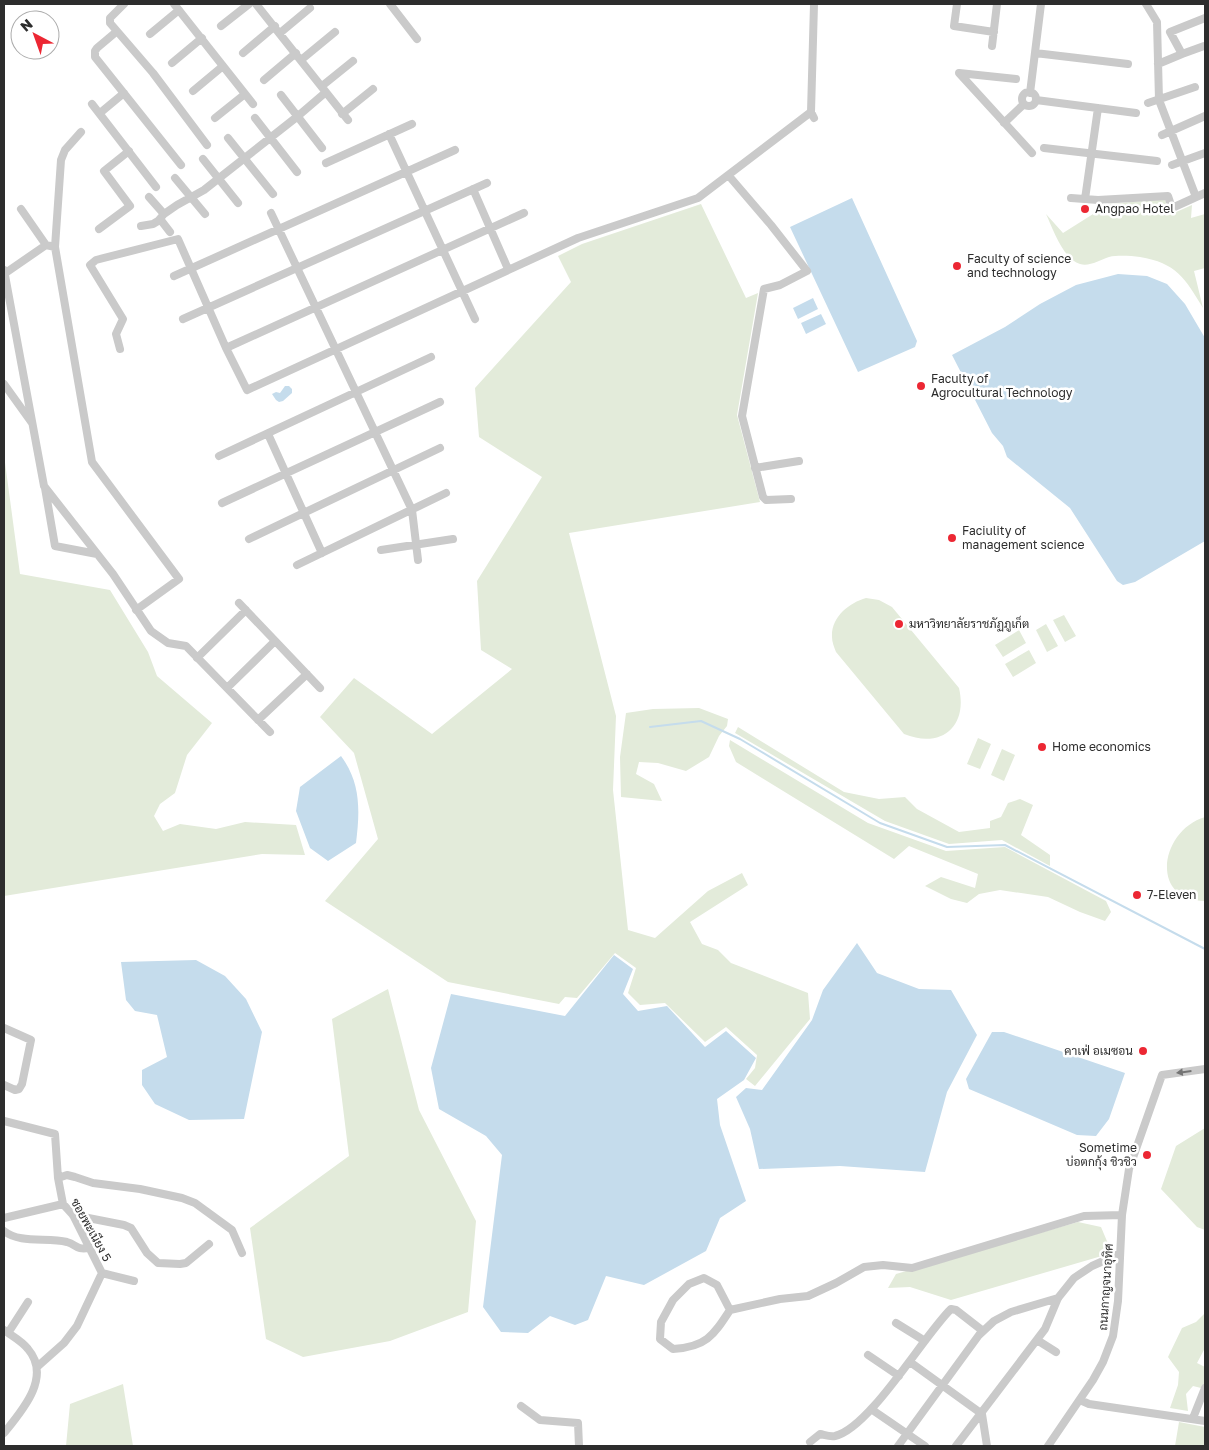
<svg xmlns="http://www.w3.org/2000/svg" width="1209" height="1450" viewBox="0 0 1209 1450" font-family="'Golos Text',Sarabun,sans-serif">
  <rect width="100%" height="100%" fill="#fff"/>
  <path fill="#e3ebda" d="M1165 199 1169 211 1174 213 1192 205 1191 218 1205 214V268L1194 271 1203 308C1185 278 1176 263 1140 257 1131 256 1118 255 1109 257 1100 260 1089 267 1080 264 1063 259 1053 229 1046 214L1063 233 1109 204Z
    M701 204 746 298 758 293 737 415 760 502 569 533 616 716 613 790 628 930 655 938 708 891 742 873 748 885 690 922 702 944 718 950 731 963 808 993 810 1019 755 1086 746 1079 755 1068 757 1055 726 1027 705 1042 665 1003 640 1005 628 993 636 968 615 953 577 998 565 997 559 1004 448 982 325 901 378 839 354 753 320 717 354 678 432 734 512 669 481 650 477 581 542 477 479 437 475 388 571 282 558 256 582 244Z
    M4 455 20 574 110 590 148 652 157 676 212 723 187 755 175 793 160 804 154 816 163 831 180 824 216 829 245 822 296 825 305 855 262 854 4 896Z
    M866 598 879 600 892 607 959 688C968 727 941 749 904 734L836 652C834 647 832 642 832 637 831 617 849 603 866 598Z
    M1064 615 1076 636 1065 642 1053 620Z
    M1046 624 1058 646 1047 652 1036 630Z
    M1019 630 1026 643 1003 657 995 645Z
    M1029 650 1036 663 1013 677 1005 664Z
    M699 708 728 719 727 726 719 736 709 757 686 771 658 763 639 762 636 774 654 784 662 801 621 797 620 757 626 713 653 709Z
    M738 727 844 792 879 799 905 797 917 809 959 832 990 828V821L1001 817 1008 803 1020 799 1033 805 1021 835 1050 855V866L1002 840 949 844 885 821 735 733Z
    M978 738 991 744 980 769 967 764Z
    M730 740 868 823 946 851 1005 847 1106 901 1111 912 1105 921 1080 912 1048 897 1000 890 979 894 967 903 951 899 925 886 941 877 975 888 978 874 909 846 894 859 736 762 729 746Z
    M1002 749 1015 755 1004 781 991 775Z
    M1205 817V901C1148 900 1161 830 1205 817Z
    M388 989 419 1110 476 1221 468 1312 390 1341 303 1357 266 1339 250 1228 349 1156 332 1019Z
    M1205 1128V1230L1197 1227 1161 1189 1176 1146Z
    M1078 1222 1101 1227 1112 1253 951 1300 910 1287 888 1288 896 1274Z
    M1205 1313V1348L1197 1363 1205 1367V1384L1201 1388 1193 1386 1186 1394 1188 1411 1170 1408 1178 1385 1179 1372 1168 1357 1182 1328 1196 1322Z
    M123 1384 133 1446H66L70 1404Z
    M1179 1422 1205 1427V1446H1175Z"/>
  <path fill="#c5dcec" d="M852 198 917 341 915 347 858 372 790 227Z
    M1118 274 1147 276 1167 284 1185 304 1205 338V541L1135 582 1123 585 1117 581 1070 508 1007 457 1003 446 992 433 952 355 1005 327 1040 304 1076 285Z
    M813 298 818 309 798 319 793 308Z
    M821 314 826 324 806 334 801 323Z
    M285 386H289L292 389V393L283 401 279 402 276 400 272 394 276 392 280 393Z
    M341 756C361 783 360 811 356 843L328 861 310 848 296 811 300 787Z
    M857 943 877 973 919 989 951 990 977 1035 947 1092 925 1172 840 1166 759 1169 750 1129 736 1097 746 1088 762 1090 812 1020 823 990Z
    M614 955 633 969 623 994 638 1011 667 1006 705 1047 726 1031 756 1058 744 1080 717 1099 720 1125 746 1201 720 1218 706 1251 644 1285 606 1276 588 1320 575 1325 550 1316 528 1333 501 1332 483 1307 502 1155 486 1136 439 1109 431 1068 451 994 565 1016Z
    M196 960 225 976 246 999 262 1032 244 1119 189 1120 155 1104 142 1085V1070L167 1057 157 1015 135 1011 126 1000 121 962Z
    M992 1032H1004L1125 1073 1109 1119 1096 1136 1077 1135 969 1089 966 1079Z"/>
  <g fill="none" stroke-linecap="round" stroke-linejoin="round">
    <path stroke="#c5dcec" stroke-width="2" d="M650 727 701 721 740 739 880 823 947 847 1005 845 1205 949"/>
    <path stroke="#cacaca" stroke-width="8" d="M124 4 110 18V23L153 73 207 145
      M174 4 253 104
      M256 4 348 120
      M390 4 417 39
      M957 4 954 26 994 32
      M1146 4 1157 22 1159 100 1196 197
      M221 26 249 4
      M116 32 97 48 95 51V57L181 165
      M280 33 310 8
      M150 34 179 10
      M992 46 997 4
      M243 53 275 26
      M1035 53 1128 64
      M1182 54 1204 46
      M301 60 335 32
      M172 63 202 38
      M1158 64 1182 54 1170 32 1205 18
      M1016 79 959 73 1032 153
      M264 80 296 53
      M322 86 353 61
      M193 91 223 66
      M1022 99a7 7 0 1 1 14 0a7 7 0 1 1-14 0Z
      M1030 93 1041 4
      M281 95 322 148
      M1036 100 1136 113
      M1148 103 1195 87
      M92 104 156 187
      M100 113 124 93
      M342 114 373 89
      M215 118 245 94
      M255 118 297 172
      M814 118 811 112 814 4
      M1004 123 1024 104
      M81 132 65 150 61 160 55 247 92 462 179 579 136 610
      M389 134 475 319
      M1162 135 1205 116
      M228 138 273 194
      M1044 148 1157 161
      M203 159 238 203
      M326 163 412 124
      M1172 165 1205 153
      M729 176 771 225 807 271 780 285 764 289 742 416 763 497 766 500 791 499
      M175 178 205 214
      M473 189 508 269
      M149 197 164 214
      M1071 198 1098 200 1168 196 1172 208 1205 193
      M1085 199 1098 108
      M21 209 46 245
      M271 213 412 510 418 560
      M160 219 170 232
      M141 226 153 224 158 221 164 214 177 205 204 190 298 116 326 92
      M99 229 130 206 104 171 129 151
      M4 270 44 486 113 574 151 631 168 643 186 646 270 732
      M4 274 46 245 55 247
      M174 276 455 150
      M183 319 487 183
      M226 348 524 213
      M120 349 116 334 123 319 90 265 96 260 178 239 226 348 247 390 578 238 698 198 811 112
      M4 384 32 423
      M268 434 322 553
      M219 456 431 357
      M755 468 799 461
      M45 488 55 546 97 554
      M222 503 440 402
      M249 539 440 448
      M381 550 453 539
      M297 565 446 493
      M239 603 320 688
      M197 658 246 610
      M227 688 275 641
      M258 720 307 674
      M4 1028 31 1040 22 1084 19 1089 15 1090 4 1085
      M4 1121 55 1134 58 1178 63 1204 73 1215 102 1273 77 1326 64 1343 37 1367
      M58 1178 67 1175 75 1177 93 1183 140 1189 182 1198 195 1203 232 1230 242 1253
      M73 1215 124 1225 131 1228 147 1253 158 1263 180 1264 186 1263 209 1244
      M4 1218 63 1204
      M4 1231C20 1244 47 1237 67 1242 77 1245 76 1250 89 1248
      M102 1273 134 1281
      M730 1310 717 1285 704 1278 689 1284 673 1300 661 1322 660 1339 673 1349C706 1347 713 1336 730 1310L780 1299 808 1296 836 1283 864 1267 883 1265 912 1268 1084 1216 1122 1215
      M896 1323 925 1341
      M4 1330C12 1336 22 1341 28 1349 52 1377 22 1411 4 1433
      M8 1333 28 1302
      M1037 1340 1056 1352
      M868 1355 899 1376
      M910 1362 982 1414 987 1446
      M1080 1400 1089 1404 1205 1421
      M521 1406 540 1420 578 1423 579 1446
      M871 1409 925 1446
      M1193 1418 1205 1388
      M810 1442 820 1434C825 1435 830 1437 835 1436 870 1428 924 1335 951 1309L956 1310 983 1331
      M898 1446 979 1335 994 1321 1011 1312 1058 1298
      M956 1446 1045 1329 1058 1298 1074 1278 1092 1266 1119 1254
      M1048 1446 1093 1380 1103 1362 1113 1336 1118 1301 1122 1215 1129 1169 1162 1075 1205 1069"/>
  </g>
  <defs><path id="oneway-solid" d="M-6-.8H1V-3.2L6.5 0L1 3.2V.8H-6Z" transform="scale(1.25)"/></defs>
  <use fill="#747474" href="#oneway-solid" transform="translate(1184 1072) rotate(173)"/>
  <g fill="#ec2733" stroke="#fff" stroke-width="2">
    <circle cx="1085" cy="209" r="5"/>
    <circle cx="957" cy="266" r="5"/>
    <circle cx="921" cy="386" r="5"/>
    <circle cx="952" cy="538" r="5"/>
    <circle cx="899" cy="624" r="5"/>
    <circle cx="1042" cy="747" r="5"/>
    <circle cx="1137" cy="895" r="5"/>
    <circle cx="1143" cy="1051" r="5"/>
    <circle cx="1147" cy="1155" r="5"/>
  </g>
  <g text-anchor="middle" stroke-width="5" stroke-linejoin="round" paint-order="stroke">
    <g font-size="12" fill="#2d2d2d" stroke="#fff" text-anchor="start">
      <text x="1095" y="213">Angpao Hotel</text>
      <text x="967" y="263">Faculty of science<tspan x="967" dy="14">and technology</tspan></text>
      <text x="931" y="383">Faculty of<tspan x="931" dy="14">Agrocultural Technology</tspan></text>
      <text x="962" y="535">Faciulity of<tspan x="962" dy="14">management science</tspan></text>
      <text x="909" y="628">มหาวิทยาลัยราชภัฏภูเก็ต</text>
      <text x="1052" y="751">Home economics</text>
      <text x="1147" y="899">7-Eleven</text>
      <text x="1133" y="1055" text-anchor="end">คาเฟ่ อเมซอน</text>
      <text x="1137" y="1152" text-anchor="end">Sometime<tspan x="1137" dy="14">บ่อตกกุ้ง ชิวชิว</tspan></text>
    </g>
    <g font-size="12" fill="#2d2d2d" stroke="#fff">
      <text transform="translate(91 1230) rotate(61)" y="4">ซอยพะเนียง 5</text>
      <text transform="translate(1106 1287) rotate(-86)" y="4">ถนนกาญจนาอุทิศ</text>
    </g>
  </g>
  <rect width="1209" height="1450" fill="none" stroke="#2d2d2d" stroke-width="10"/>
  <g transform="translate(35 35) rotate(319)"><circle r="24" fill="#ffffff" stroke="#ababab"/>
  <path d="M0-4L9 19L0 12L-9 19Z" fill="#ec2733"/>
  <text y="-8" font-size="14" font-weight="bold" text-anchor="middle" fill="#2d2d2d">N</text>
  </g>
</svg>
